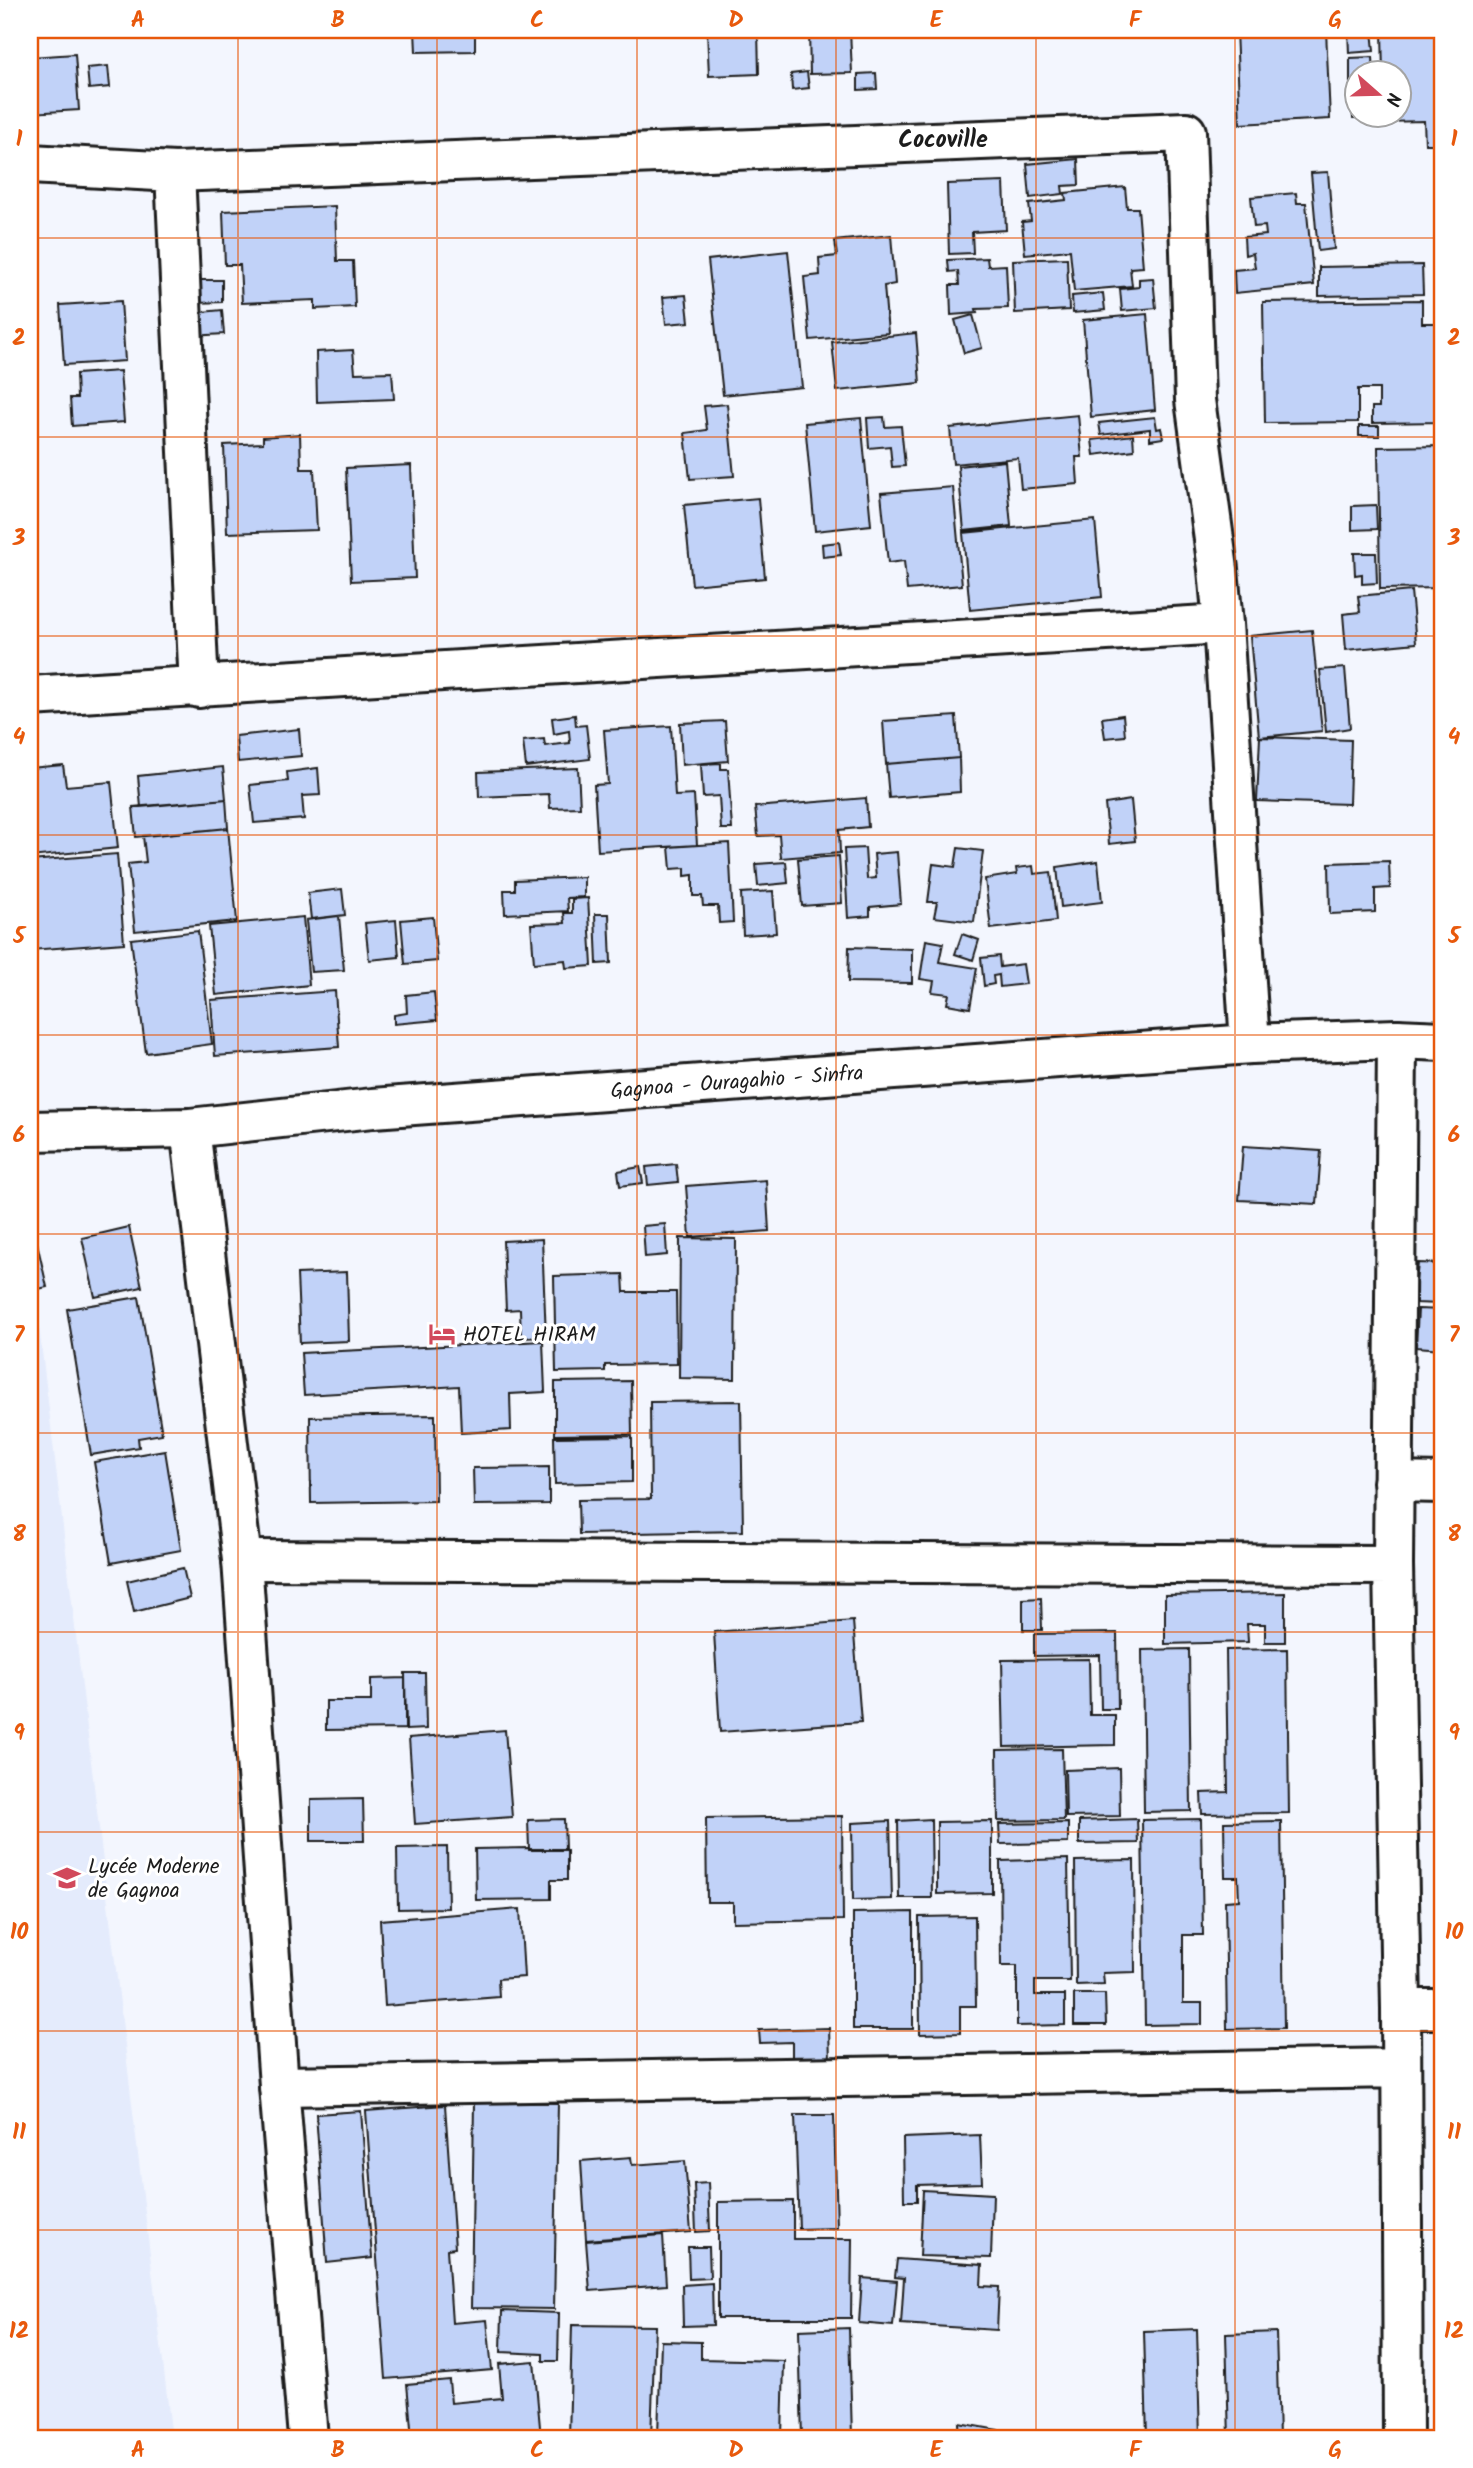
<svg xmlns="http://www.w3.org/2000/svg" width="1473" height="2468" viewBox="0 0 1473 2468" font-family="Kalam,sans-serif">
  <rect width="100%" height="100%" fill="#f3f6fe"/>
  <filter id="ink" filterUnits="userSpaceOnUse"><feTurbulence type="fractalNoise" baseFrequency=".0143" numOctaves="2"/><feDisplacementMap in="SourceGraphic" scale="14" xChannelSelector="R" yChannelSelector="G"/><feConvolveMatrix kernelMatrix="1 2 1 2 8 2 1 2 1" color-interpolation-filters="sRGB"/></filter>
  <g filter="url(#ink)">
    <path fill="#e4ebfc" d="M30 1318H38L172 2438H30Z"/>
    <path fill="#c1d2f8" stroke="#1c1c1c" stroke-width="2" d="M415 30H475V51L416 52Z
      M707 30H758L759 74 709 76Z
      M809 30H850L852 73 810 74Z
      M1236 30H1326L1330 119 1240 124Z
      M1348 30H1372L1374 51 1349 53Z
      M1382 30H1443V144H1425L1424 121 1384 122V116H1400V74H1383Z
      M75 54 79 110 30 113V57Z
      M1373 57 1374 74H1358V81L1350 82V58Z
      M108 66 110 87 89 89 87 68Z
      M807 72 809 88 792 90 791 74Z
      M876 73 877 89 858 90V74Z
      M1351 84H1358V116H1376V117L1353 118Z
      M1078 159 1079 185 1062 186 1063 194 1030 198 1027 164Z
      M1328 172 1334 249 1318 251 1311 173Z
      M1004 182 1006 230 972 232 973 253 949 254 947 184Z
      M1125 187 1127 208H1138L1143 267 1130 268 1132 286 1074 291 1070 250 1025 254 1022 222 1031 221 1029 204 1066 200 1065 193Z
      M1296 193 1297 203H1306L1314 285 1235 293 1234 270 1255 268 1253 253 1245 255 1244 237 1266 235 1265 226 1254 227 1251 197Z
      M335 206 337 261H353L355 307 315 309V300L242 303 240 265H225L223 211Z
      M891 235 895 284 884 286 888 333 810 340 804 277 820 275 819 258 837 256 835 241Z
      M788 251 802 387 723 395 708 260Z
      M987 258 988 266 1006 265 1008 308 976 309 977 313 951 315 950 285H959L958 271 949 272 948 260Z
      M1067 258 1069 310 1015 313 1013 260Z
      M1422 265 1423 294 1319 296V267Z
      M1153 278 1156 308 1122 311 1120 289 1139 287V279Z
      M195 280H222V302L197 303Z
      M1103 293 1105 310 1073 313 1072 296Z
      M686 295 689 322 666 324 663 297Z
      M1422 300V323H1443V422L1372 423V407H1379V389H1358V422L1265 423 1263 302Z
      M121 301 125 361 64 365 60 305Z
      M222 310 224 334 192 336V313Z
      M1147 314 1155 410 1091 417 1083 320Z
      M973 315 982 348 964 353 955 320Z
      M916 333 920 383 837 391 832 342Z
      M353 350 355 373 392 372 394 399 317 402 316 352Z
      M120 371 124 422 72 426 70 398H77L76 374Z
      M727 404 734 476 690 479 685 433 707 430 704 406Z
      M1078 415 1082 457H1076L1078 484 1021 489 1018 458 953 464 950 428Z
      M884 417 885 427 901 426 905 466 892 467 890 446 869 448 867 418Z
      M1155 417 1157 429 1161 428 1163 438 1150 440V429L1101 435 1099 423Z
      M861 418 871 525 815 531 805 423Z
      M1359 426H1379V436H1359Z
      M300 434 301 469H314L317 530 227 533 224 445 263 443V437Z
      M1133 435 1134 450 1094 455 1092 440Z
      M1443 446V588L1380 589 1378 447Z
      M1005 461 1011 526 964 531 958 466Z
      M411 465 415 578 351 581 346 468Z
      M953 487 962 585 907 590 904 561 888 563 881 493Z
      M758 498 765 578 692 585 684 505Z
      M1376 505 1377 529 1352 530V506Z
      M1095 520 1102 597 970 610 963 533Z
      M839 542 841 555 823 557 822 544Z
      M1354 553H1376L1377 583 1362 584V574L1355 575Z
      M1411 591 1416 643 1346 650 1343 614 1360 612 1358 596Z
      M1312 630 1322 731 1259 737 1250 636Z
      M1345 668 1350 728 1326 732 1320 670Z
      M575 715 576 726 586 725 590 759 526 767 523 741 544 739 545 746 570 743 569 731 554 734 552 718Z
      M1123 715 1125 736 1105 738 1102 718Z
      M956 716 959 758 886 764 883 721Z
      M725 721 728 761 682 765 680 723Z
      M671 726 675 796 694 795 697 845 598 851 594 785 608 784 604 730Z
      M299 729 301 756 238 762 236 736Z
      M1260 737 1351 740 1349 804 1257 801Z
      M959 758 960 792 889 798 886 764Z
      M721 763V769H728L732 829H721L719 796 703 797 701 764Z
      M63 765 66 786 111 782 118 848 30 857V768Z
      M223 767 226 799 141 807 138 776Z
      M318 768 320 795 302 796 304 819 254 823 250 785 288 781 287 772Z
      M578 768 580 807 550 808 549 794 479 797 478 772Z
      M866 798 868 827 839 830 840 853 781 858 779 835 758 836 755 807Z
      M226 799 228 828 136 837 133 807Z
      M1131 800 1135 841 1109 844 1105 804Z
      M228 828 237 921 135 931 128 864 146 862 143 836Z
      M729 843 733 922 719 923 718 906H703L702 896H693V875L685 876V868L671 869 669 847Z
      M865 848 867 879 876 878 874 854 897 852 901 904 870 907V916L848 918 844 849Z
      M958 848 983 851 974 922 934 917 937 902H928L933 864 955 867Z
      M117 854 124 943 30 950V861Z
      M839 856 842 903 802 906 798 859Z
      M1098 861 1102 902 1061 907 1057 867Z
      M1389 861 1390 888 1375 889V912L1330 914 1329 863Z
      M786 862 788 883 758 886 756 864Z
      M1033 866 1034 874 1051 872 1056 921 991 929 985 879 1017 874 1016 868Z
      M584 877V897L567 898 568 911 505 914 504 890H515V880Z
      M342 889 345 915 311 919 308 893Z
      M773 891 776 933 743 935 741 893Z
      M588 898 592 966 566 968 565 960 534 963 531 924 565 923 564 913H572V899Z
      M595 914H609L611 963 597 964Z
      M339 916 344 970 311 972 306 920Z
      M303 917 309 985 216 995 209 926Z
      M433 917 437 961 405 964 401 920Z
      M396 920 399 957 369 960 365 923Z
      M198 931 212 1044 146 1053 131 939Z
      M962 934 979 940 973 960 955 954Z
      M926 940 943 943 939 962 977 968 970 1008 947 1004 949 994 932 992 934 981 920 979Z
      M849 947 912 949V983L848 982Z
      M999 956 1000 967 1023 964 1026 984 1000 987 999 975 993 976 994 984 984 986 981 958Z
      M335 991 339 1047 215 1056 211 1000Z
      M434 992 437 1020 394 1024V1015L407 1013 406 995Z
      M1442 1111H1443V1142L1436 1141Z
      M1243 1146 1321 1151 1317 1204 1239 1200Z
      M676 1164 678 1182 648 1185 646 1167Z
      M640 1167 643 1183 620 1186 618 1171Z
      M766 1180 769 1231 690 1237 686 1186Z
      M665 1224 667 1255 645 1257 643 1226Z
      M129 1227 142 1287 95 1297 82 1238Z
      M35 1234 47 1287 30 1291V1235Z
      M680 1238 736 1239 735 1379 679 1378Z
      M542 1239 546 1337 521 1338 520 1309 506 1310 503 1241Z
      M1418 1263 1443 1264V1304L1414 1303Z
      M347 1272 349 1341 300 1343 297 1274Z
      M623 1274 624 1292H676L677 1364 605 1365V1371L556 1372 554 1276Z
      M139 1297 162 1434 138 1438 139 1447 91 1455 67 1309Z
      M1418 1309 1443 1310V1349L1416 1347Z
      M543 1341 545 1392 510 1394 511 1430 461 1433 459 1386 304 1395 301 1353Z
      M631 1381 632 1434 555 1435V1382Z
      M741 1401 743 1531 579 1534 578 1500 651 1499 650 1402Z
      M435 1415 436 1501 311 1503 310 1417Z
      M632 1436V1482L555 1484 554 1437Z
      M165 1450 181 1550 111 1563 94 1462Z
      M549 1467V1504L474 1505 473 1468Z
      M183 1568 190 1598 134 1612 127 1581Z
      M1285 1593V1642H1265V1624H1247L1248 1642 1165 1644V1595Z
      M1041 1598 1042 1630H1023V1599Z
      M853 1621 861 1722 720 1732 714 1632Z
      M1117 1633 1118 1709H1101L1100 1655 1034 1656V1634Z
      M1189 1649 1191 1811 1144 1812 1142 1650Z
      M1287 1649 1289 1813 1202 1814 1201 1793 1228 1792 1226 1650Z
      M1089 1659 1090 1715H1115V1745L1004 1747 1002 1660Z
      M405 1673H425L426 1729 406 1730Z
      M405 1678V1729L326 1730V1701H371V1679Z
      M1434 1715H1443V1752H1434Z
      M505 1730 512 1817 415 1824 409 1738Z
      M1062 1749 1064 1820 998 1821 997 1750Z
      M1438 1758H1443V1815H1438Z
      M1119 1768 1120 1816 1066 1817 1065 1770Z
      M363 1799 364 1841H311V1800Z
      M842 1816 843 1920 733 1922V1902H707L706 1818Z
      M564 1819 565 1849H529L528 1820Z
      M931 1819 932 1898H899L898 1821Z
      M1137 1819 1138 1843 1079 1844V1821Z
      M1201 1819 1203 1935H1183V2003H1202V2024L1145 2025 1142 1820Z
      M890 1821 892 1899 853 1900 852 1823Z
      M992 1821V1893L937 1894V1822Z
      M1281 1821 1284 2028 1227 2029 1225 1901 1239 1900 1238 1877H1225L1224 1822Z
      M1068 1823V1843L1000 1844 999 1824Z
      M447 1847 448 1908 398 1909 397 1848Z
      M529 1848V1850H567V1880H551V1899L476 1900 475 1849Z
      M1068 1859 1070 1981H1035V1995H1065V2025L1017 2026V1966H1001L1000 1861Z
      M1134 1860 1135 1972 1103 1973 1104 1984 1076 1985 1075 1861Z
      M520 1909 524 1977 498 1979 499 1997 385 2006 380 1920Z
      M913 1912V2029H853V1913Z
      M975 1916 976 2006H960V2033L920 2034 919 1917Z
      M1074 1994H1105L1106 2025H1074Z
      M829 2028 830 2061 792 2062V2042L760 2043 759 2030Z
      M474 2102 558 2103 554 2309 471 2308Z
      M445 2105 455 2248 447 2249 452 2323 487 2320 492 2370 386 2379 366 2111Z
      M361 2111 372 2258 327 2263 316 2114Z
      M795 2115H834L837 2228 799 2229Z
      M980 2135 982 2183 917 2185V2201H904L903 2138Z
      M631 2157 632 2165 685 2161 691 2232 586 2240 581 2161Z
      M708 2183 710 2231 696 2232 694 2184Z
      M923 2190 993 2194 991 2258 920 2256Z
      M793 2201V2239H852L851 2318H718V2202Z
      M663 2235 666 2285 590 2291 586 2241Z
      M688 2247H709L710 2278 689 2279Z
      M897 2259 982 2265 981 2286 999 2287 997 2330 901 2324 904 2278 895 2277Z
      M862 2278 897 2281 893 2326 859 2323Z
      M712 2283 713 2325 683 2326 682 2285Z
      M502 2311 559 2313 558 2361H543V2354L501 2352Z
      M572 2325 655 2326 651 2438H569Z
      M849 2328 852 2438H802L799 2330Z
      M1197 2329 1200 2438H1147L1144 2331Z
      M1276 2332 1279 2438H1229L1226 2334Z
      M661 2341 701 2342V2359L784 2361 782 2438 658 2436Z
      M534 2361 541 2438H412L407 2384 449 2380 451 2403 502 2398 499 2364Z
      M959 2423 1042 2438H960Z"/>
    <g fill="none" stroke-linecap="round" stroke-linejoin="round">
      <g stroke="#1c1c1c" stroke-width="44">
        <path id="street" d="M30 164 175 172 1186 132 1195 400 1218 569 1223 624 1250 1044
          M175 172 199 688
          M30 696 1223 624
          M1397 1039 1393 1565 1401 2009 1403 2438
          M1393 1482 1443 1483
          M242 1560 1393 1565
          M1401 2009H1443
          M279 2086 1401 2068"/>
      </g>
      <g stroke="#1c1c1c" stroke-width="44">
        <g id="secondary">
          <path d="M190 1128 242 1560 279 2086 308 2438"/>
          <path id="s1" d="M30 1131 190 1128 373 1108 1250 1044 1397 1039 1443 1041"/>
        </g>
      </g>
      <use href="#street" stroke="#fff" stroke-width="38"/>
      <use href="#secondary" stroke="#fff" stroke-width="38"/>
    </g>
  </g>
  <path fill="none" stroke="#e8590c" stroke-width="2" stroke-opacity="0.55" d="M238 30V2438M437 30V2438M637 30V2438M836 30V2438M1036 30V2438M1235 30V2438M30 238H1443M30 437H1443M30 636H1443M30 835H1443M30 1035H1443M30 1234H1443M30 1433H1443M30 1632H1443M30 1832H1443M30 2031H1443M30 2230H1443"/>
  <defs>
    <g id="hotel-bare" transform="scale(2.1)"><path d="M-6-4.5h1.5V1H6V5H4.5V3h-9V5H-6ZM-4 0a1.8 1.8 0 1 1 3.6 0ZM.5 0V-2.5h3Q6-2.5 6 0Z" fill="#d1495b" stroke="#fff" stroke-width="2.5" paint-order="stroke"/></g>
    <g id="school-bare" transform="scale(2.1)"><path d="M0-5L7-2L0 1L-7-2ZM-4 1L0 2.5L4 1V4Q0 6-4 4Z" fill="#d1495b" stroke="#fff" stroke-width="2.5" paint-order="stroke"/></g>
  </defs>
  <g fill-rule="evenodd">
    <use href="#hotel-bare" x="442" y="1334"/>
    <use href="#school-bare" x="67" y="1878"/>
  </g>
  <g text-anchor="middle" stroke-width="6" stroke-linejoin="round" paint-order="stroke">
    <g font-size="21" fill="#1c1c1c" stroke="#fff">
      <text dy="7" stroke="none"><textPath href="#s1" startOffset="709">Gagnoa - Ouragahio - Sinfra</textPath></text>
    </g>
    <g font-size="21" fill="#1c1c1c" stroke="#fff" text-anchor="start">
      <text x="463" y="1341">HOTEL HIRAM</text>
      <text x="88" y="1873">Lycée Moderne<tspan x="88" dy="24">de Gagnoa</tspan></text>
    </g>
    <g font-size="24" font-weight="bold" fill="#1c1c1c" stroke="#fff">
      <text x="943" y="147">Cocoville</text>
    </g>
  </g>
  <rect width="1473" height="2468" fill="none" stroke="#fff" stroke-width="77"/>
  <g transform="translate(1378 94) rotate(110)"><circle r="33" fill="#ffffff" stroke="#a4a4a4" stroke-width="2"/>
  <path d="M0-5L12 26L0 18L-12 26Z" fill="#d1495b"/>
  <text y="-10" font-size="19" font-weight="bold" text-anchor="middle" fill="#1c1c1c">N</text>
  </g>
  <rect x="38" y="38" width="1396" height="2392" fill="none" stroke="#e8590c" stroke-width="2.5"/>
  <g font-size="23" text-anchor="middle" font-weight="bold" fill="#e8590c">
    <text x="138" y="27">A</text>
    <text x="338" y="27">B</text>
    <text x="537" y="27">C</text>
    <text x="736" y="27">D</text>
    <text x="936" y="27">E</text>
    <text x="1135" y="27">F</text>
    <text x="1335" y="27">G</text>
    <text x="19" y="146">1</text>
    <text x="1454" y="146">1</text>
    <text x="19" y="345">2</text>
    <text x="1454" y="345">2</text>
    <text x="19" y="545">3</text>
    <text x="1454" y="545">3</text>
    <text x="19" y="744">4</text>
    <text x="1454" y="744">4</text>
    <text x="19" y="943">5</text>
    <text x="1454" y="943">5</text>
    <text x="19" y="1142">6</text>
    <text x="1454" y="1142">6</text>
    <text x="19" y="1342">7</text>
    <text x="1454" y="1342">7</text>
    <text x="19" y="1541">8</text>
    <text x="1454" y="1541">8</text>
    <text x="19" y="1740">9</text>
    <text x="1454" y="1740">9</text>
    <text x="19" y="1939">10</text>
    <text x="1454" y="1939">10</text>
    <text x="19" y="2139">11</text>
    <text x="1454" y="2139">11</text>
    <text x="19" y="2338">12</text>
    <text x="1454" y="2338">12</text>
    <text x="138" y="2457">A</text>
    <text x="338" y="2457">B</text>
    <text x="537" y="2457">C</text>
    <text x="736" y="2457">D</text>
    <text x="936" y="2457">E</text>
    <text x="1135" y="2457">F</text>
    <text x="1335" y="2457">G</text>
  </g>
</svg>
